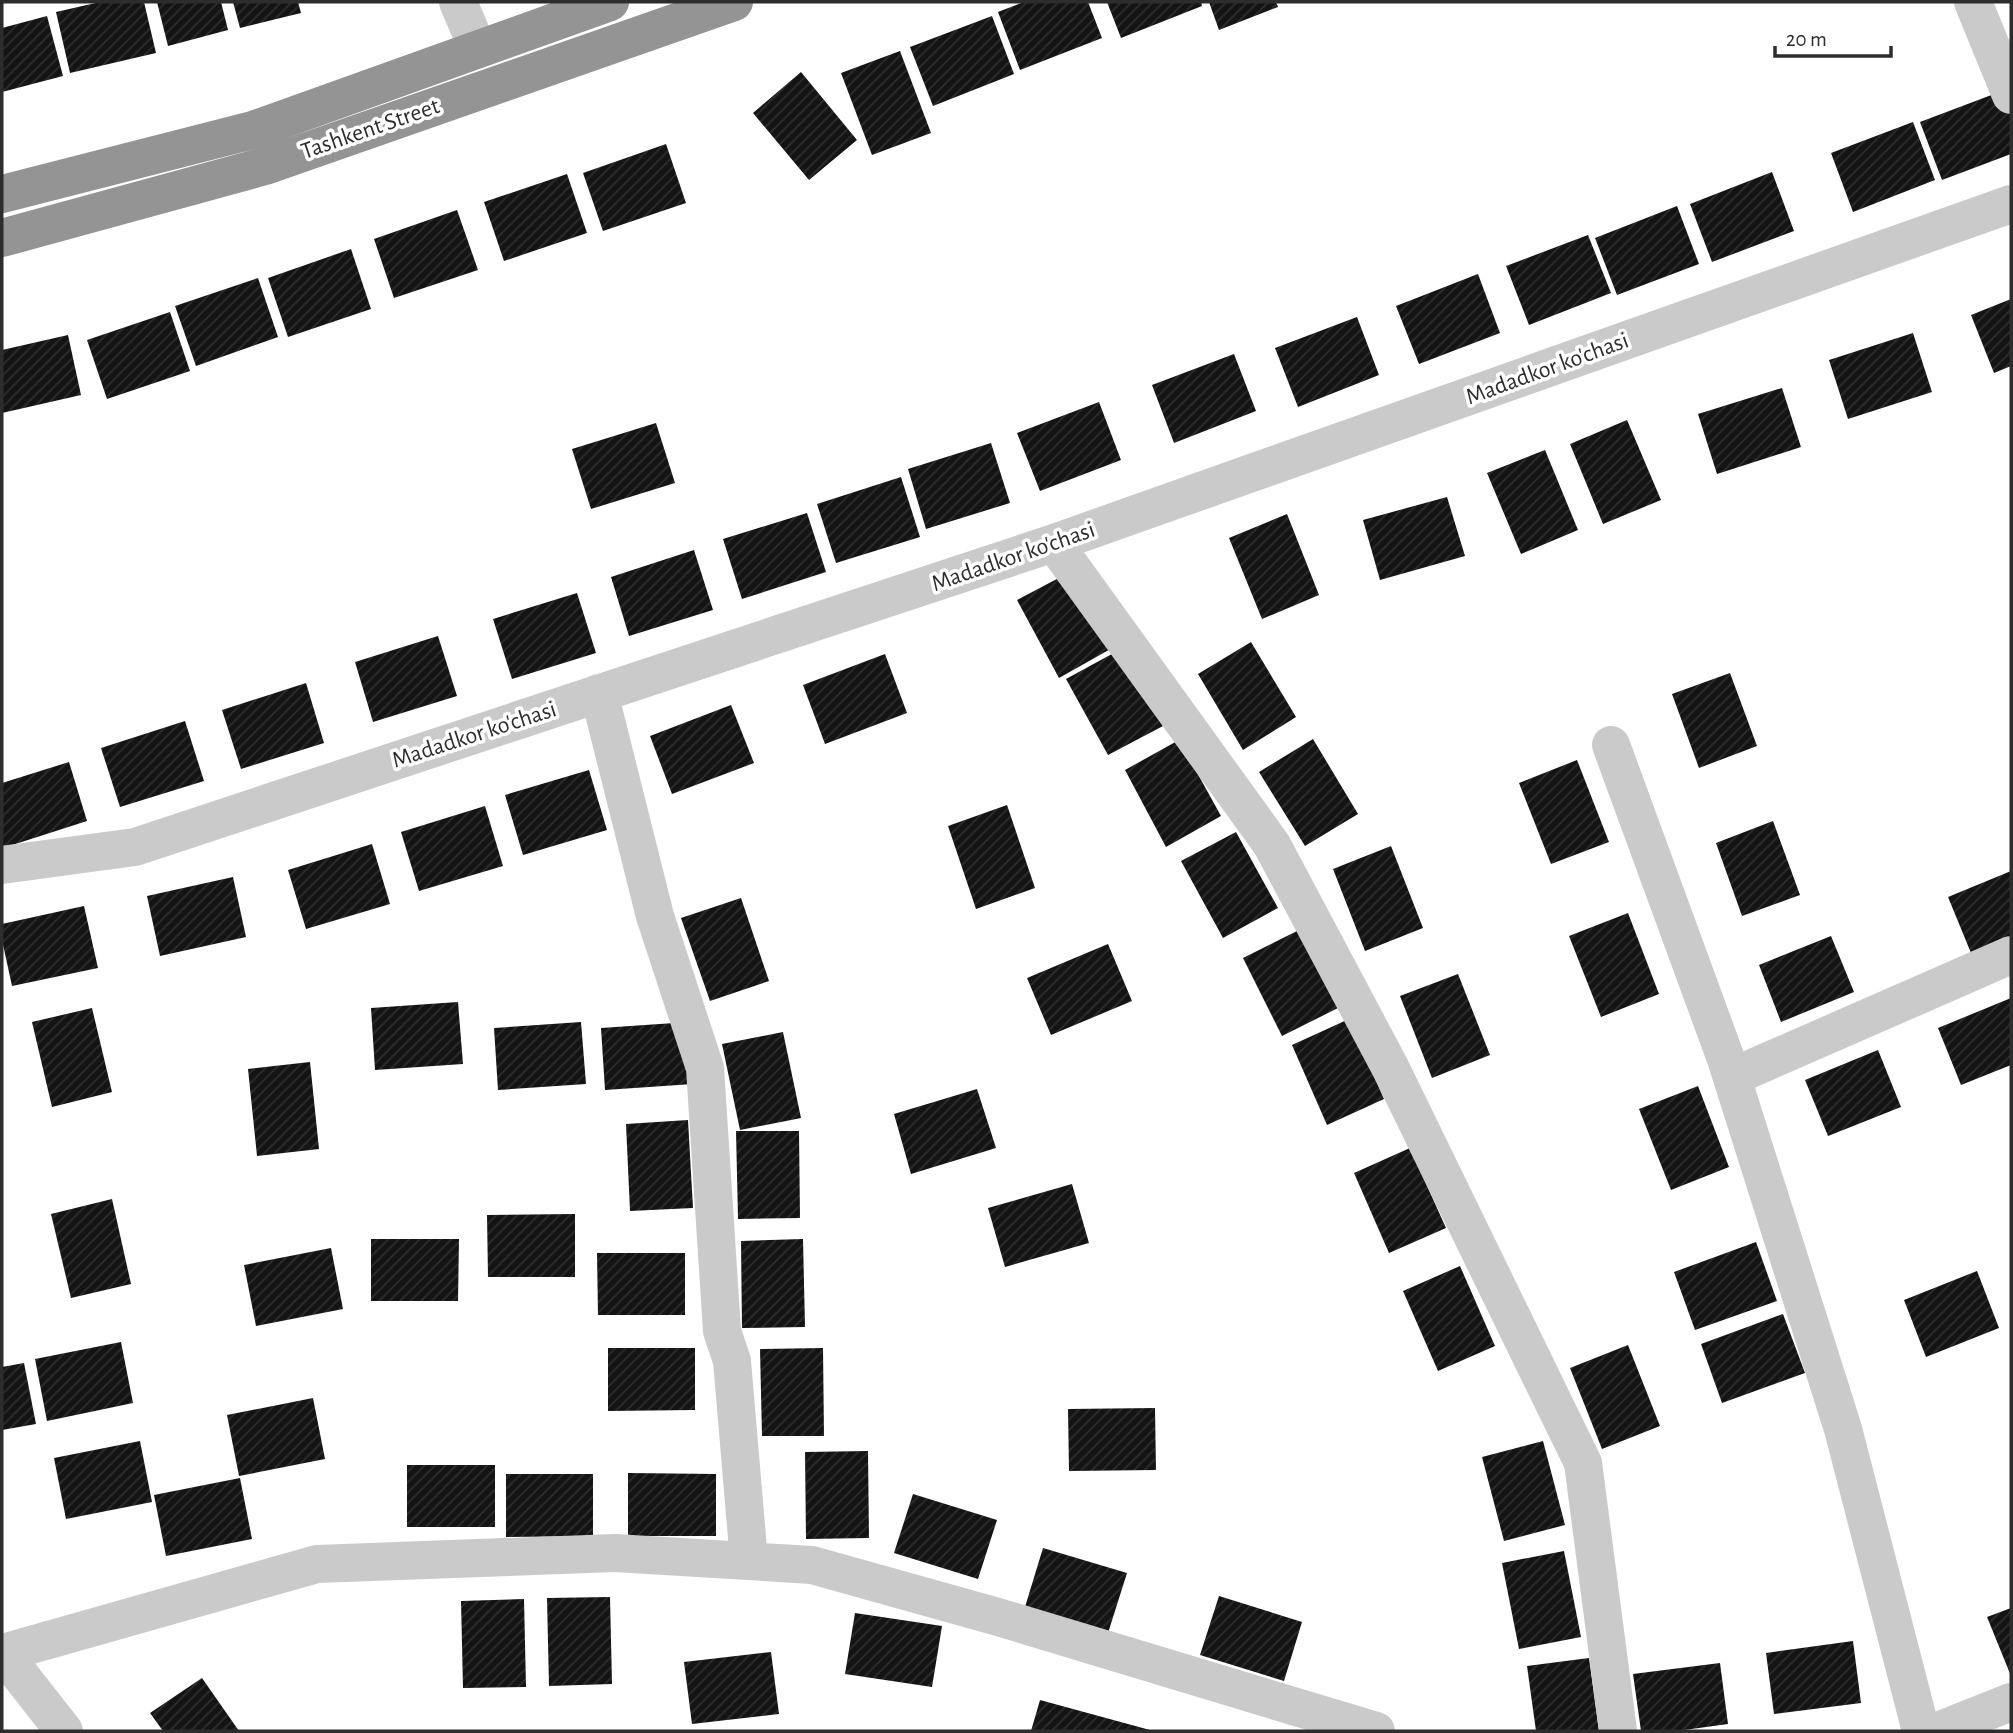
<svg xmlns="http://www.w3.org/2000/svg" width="2013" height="1733" viewBox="0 0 2013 1733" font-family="'Alegreya Sans',sans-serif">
  <defs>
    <pattern id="building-hatch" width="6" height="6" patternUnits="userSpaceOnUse" patternTransform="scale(1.75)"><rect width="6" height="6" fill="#141414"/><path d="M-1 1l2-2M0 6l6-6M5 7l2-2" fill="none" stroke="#2e2e2e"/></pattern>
  </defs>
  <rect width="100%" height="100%" fill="#fff"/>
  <path fill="url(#building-hatch)" d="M100 2H144L156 53 70 73 56 12Z
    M157 2H221L228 30 168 46Z
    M233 2H298L301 13 240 28Z
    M1024 2H1088L1102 38 1020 70 998 12Z
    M1107 2H1201L1202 6 1121 38Z
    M1209 2H1276L1278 7 1219 30Z
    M47 16 63 76 2 92V28Z
    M992 16 1014 74 933 106 910 47Z
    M900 51 931 133 872 155 841 73Z
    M801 72 857 140 809 180 753 113Z
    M2002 91 2011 116V154L1942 180 1920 122Z
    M1913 122 1935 180 1853 212 1831 153Z
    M666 144 686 203 603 231 583 173Z
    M1772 172 1794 231 1712 262 1690 204Z
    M567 174 587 233 504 261 484 202Z
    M1677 206 1699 264 1617 295 1595 238Z
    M457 210 478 270 394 298 374 239Z
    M1588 235 1611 293 1529 325 1506 266Z
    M351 249 371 309 288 337 268 278Z
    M1478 274 1500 333 1419 364 1396 306Z
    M258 278 278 337 196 366 175 306Z
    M2011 299V366L1994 373 1971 315Z
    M170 312 190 371 107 399 87 340Z
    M1357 317 1379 375 1298 407 1275 348Z
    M1913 333 1932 392 1848 419 1829 360Z
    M68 335 81 395 2 413V350Z
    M1234 354 1256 411 1174 443 1152 385Z
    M1782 388 1801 447 1717 474 1698 414Z
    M1099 402 1121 460 1040 491 1017 433Z
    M1627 420 1661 500 1603 524 1570 444Z
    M656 423 675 483 591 509 572 449Z
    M991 443 1010 503 926 529 908 469Z
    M1545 450 1578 530 1521 554 1487 473Z
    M901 477 920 537 836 563 817 504Z
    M1447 497 1465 556 1380 580 1363 520Z
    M807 513 826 572 742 599 723 539Z
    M1287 514 1319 595 1262 619 1229 538Z
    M694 550 713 610 629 636 611 577Z
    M1072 571 1114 647 1059 678 1017 600Z
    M577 593 596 653 512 679 493 619Z
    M438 636 457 696 373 722 355 662Z
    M1251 642 1296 717 1243 750 1198 674Z
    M1121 649 1163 726 1108 755 1066 679Z
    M885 654 907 713 825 744 803 685Z
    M1730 673 1757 746 1699 768 1672 694Z
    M306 683 324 743 241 769 222 710Z
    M731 705 754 763 672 794 650 736Z
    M185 721 204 781 120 807 101 748Z
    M1313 739 1358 814 1305 846 1259 772Z
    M1179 740 1221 816 1166 847 1125 770Z
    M1577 760 1609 842 1551 864 1519 783Z
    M69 762 87 821 3 848 2 783Z
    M589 770 607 830 523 855 505 795Z
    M1007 805 1035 888 976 909 948 826Z
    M485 806 503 866 419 891 401 832Z
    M1773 821 1800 895 1742 916 1716 843Z
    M1236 832 1278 908 1223 938 1181 861Z
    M372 844 390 904 306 929 288 870Z
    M1391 846 1423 928 1365 951 1333 869Z
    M2011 871V937L1971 953 1948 897Z
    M233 877 246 937 160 956 147 896Z
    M741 898 769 981 710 1001 681 918Z
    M84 906 98 968 12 986 2 940V924Z
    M1628 913 1659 994 1601 1017 1569 936Z
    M1299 930 1338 1008 1282 1036 1243 958Z
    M1831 936 1854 992 1781 1022 1759 965Z
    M1108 944 1132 1001 1051 1035 1027 978Z
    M1458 974 1490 1055 1432 1078 1400 996Z
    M2011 998V1065L1961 1085 1938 1028Z
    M458 1002 463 1064 375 1070 371 1008Z
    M92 1008 112 1092 52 1107 32 1022Z
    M1349 1019 1384 1099 1327 1125 1292 1045Z
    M581 1022 586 1084 498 1090 494 1028Z
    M689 1022 693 1084 605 1090 601 1028Z
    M783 1032 801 1118 740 1130 722 1044Z
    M1878 1050 1901 1107 1828 1136 1805 1080Z
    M310 1062 319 1149 257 1156 248 1069Z
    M1698 1086 1729 1167 1671 1190 1639 1109Z
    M977 1089 996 1148 911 1174 894 1114Z
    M688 1120 693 1208 630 1211 626 1124Z
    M736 1131H799L800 1218 738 1219Z
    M1410 1148 1446 1228 1389 1253 1354 1173Z
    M1072 1184 1089 1243 1005 1267 988 1208Z
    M112 1199 131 1284 71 1298 51 1214Z
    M575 1214V1277H488L487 1215Z
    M371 1239H459L458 1301H371Z
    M803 1239 805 1327 742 1328 741 1241Z
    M1756 1242 1777 1301 1695 1330 1674 1272Z
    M331 1248 343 1309 256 1326 244 1265Z
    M597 1253H685V1315H598Z
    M1460 1266 1495 1346 1438 1371 1403 1291Z
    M1977 1271 1999 1328 1926 1357 1904 1300Z
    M1783 1314 1805 1373 1722 1403 1701 1344Z
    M121 1342 133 1403 47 1421 35 1359Z
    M1628 1345 1660 1426 1602 1449 1570 1368Z
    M608 1348H695V1410L608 1411Z
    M823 1348 824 1436H762L760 1349Z
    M24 1363 36 1424 2 1430V1367Z
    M313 1398 325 1459 239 1476 227 1415Z
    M1155 1408 1156 1470 1069 1471 1068 1409Z
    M140 1441 152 1502 66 1519 54 1458Z
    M1543 1441 1565 1525 1504 1541 1482 1457Z
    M868 1451 869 1538 806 1539 805 1452Z
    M407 1465H495V1527H407Z
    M628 1473 716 1474V1536H628Z
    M506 1474H593V1536L506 1537Z
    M240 1478 252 1539 166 1556 154 1495Z
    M913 1494 997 1520 978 1579 894 1553Z
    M1043 1548 1127 1573 1108 1633 1025 1607Z
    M1564 1551 1581 1637 1519 1649 1502 1563Z
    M1219 1596 1302 1622 1284 1681 1200 1655Z
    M610 1597 612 1684 549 1686 547 1598Z
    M524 1599 526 1687 463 1688 461 1601Z
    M2011 1608V1676L1987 1617Z
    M855 1613 942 1626 932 1687 845 1674Z
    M1853 1641 1861 1703 1774 1714 1766 1653Z
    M771 1652 779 1714 692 1724 684 1662Z
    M1589 1658 1599 1731H1536L1527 1666Z
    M1720 1663 1728 1724 1677 1731H1641L1633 1674Z
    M202 1678 239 1731H163L150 1713Z
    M1040 1700 1150 1730V1731H1031Z"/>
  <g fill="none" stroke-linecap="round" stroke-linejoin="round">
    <path stroke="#cacaca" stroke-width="38" d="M458 2 478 49
      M1973 2 2011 95
      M1054 543 1272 845 1391 1069 1583 1463 1618 1731
      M599 693 655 916 705 1068 722 1331 732 1361 749 1561
      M1611 745 1726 1059 1843 1429 1921 1731
      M2 865 135 847 1054 543 2011 204
      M1732 1077 2011 955
      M2 1652 64 1731
      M3 1653 317 1564 615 1553 812 1565 998 1617 1376 1731
      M1938 1731 2011 1702"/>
    <path stroke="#949494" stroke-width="38" d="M2 194 253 130 610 2
      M2 238 265 166 734 2"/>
  </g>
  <g text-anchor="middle" stroke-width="7" stroke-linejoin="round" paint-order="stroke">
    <g font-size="24" fill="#2d2d2d" stroke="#fff">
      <text transform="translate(370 128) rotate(-19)" y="8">Tashkent Street</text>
      <text transform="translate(1547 368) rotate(-20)" y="8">Madadkor ko'chasi</text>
      <text transform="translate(1013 556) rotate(-19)" y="8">Madadkor ko'chasi</text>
      <text transform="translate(474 734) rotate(-18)" y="8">Madadkor ko'chasi</text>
    </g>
  </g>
  <rect width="2013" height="1733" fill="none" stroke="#2d2d2d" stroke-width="7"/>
  <path d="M1775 46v10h116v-10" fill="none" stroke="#2d2d2d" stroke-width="3.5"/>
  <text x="1786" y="46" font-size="21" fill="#2d2d2d" stroke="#ffffff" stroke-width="5" paint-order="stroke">20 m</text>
</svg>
